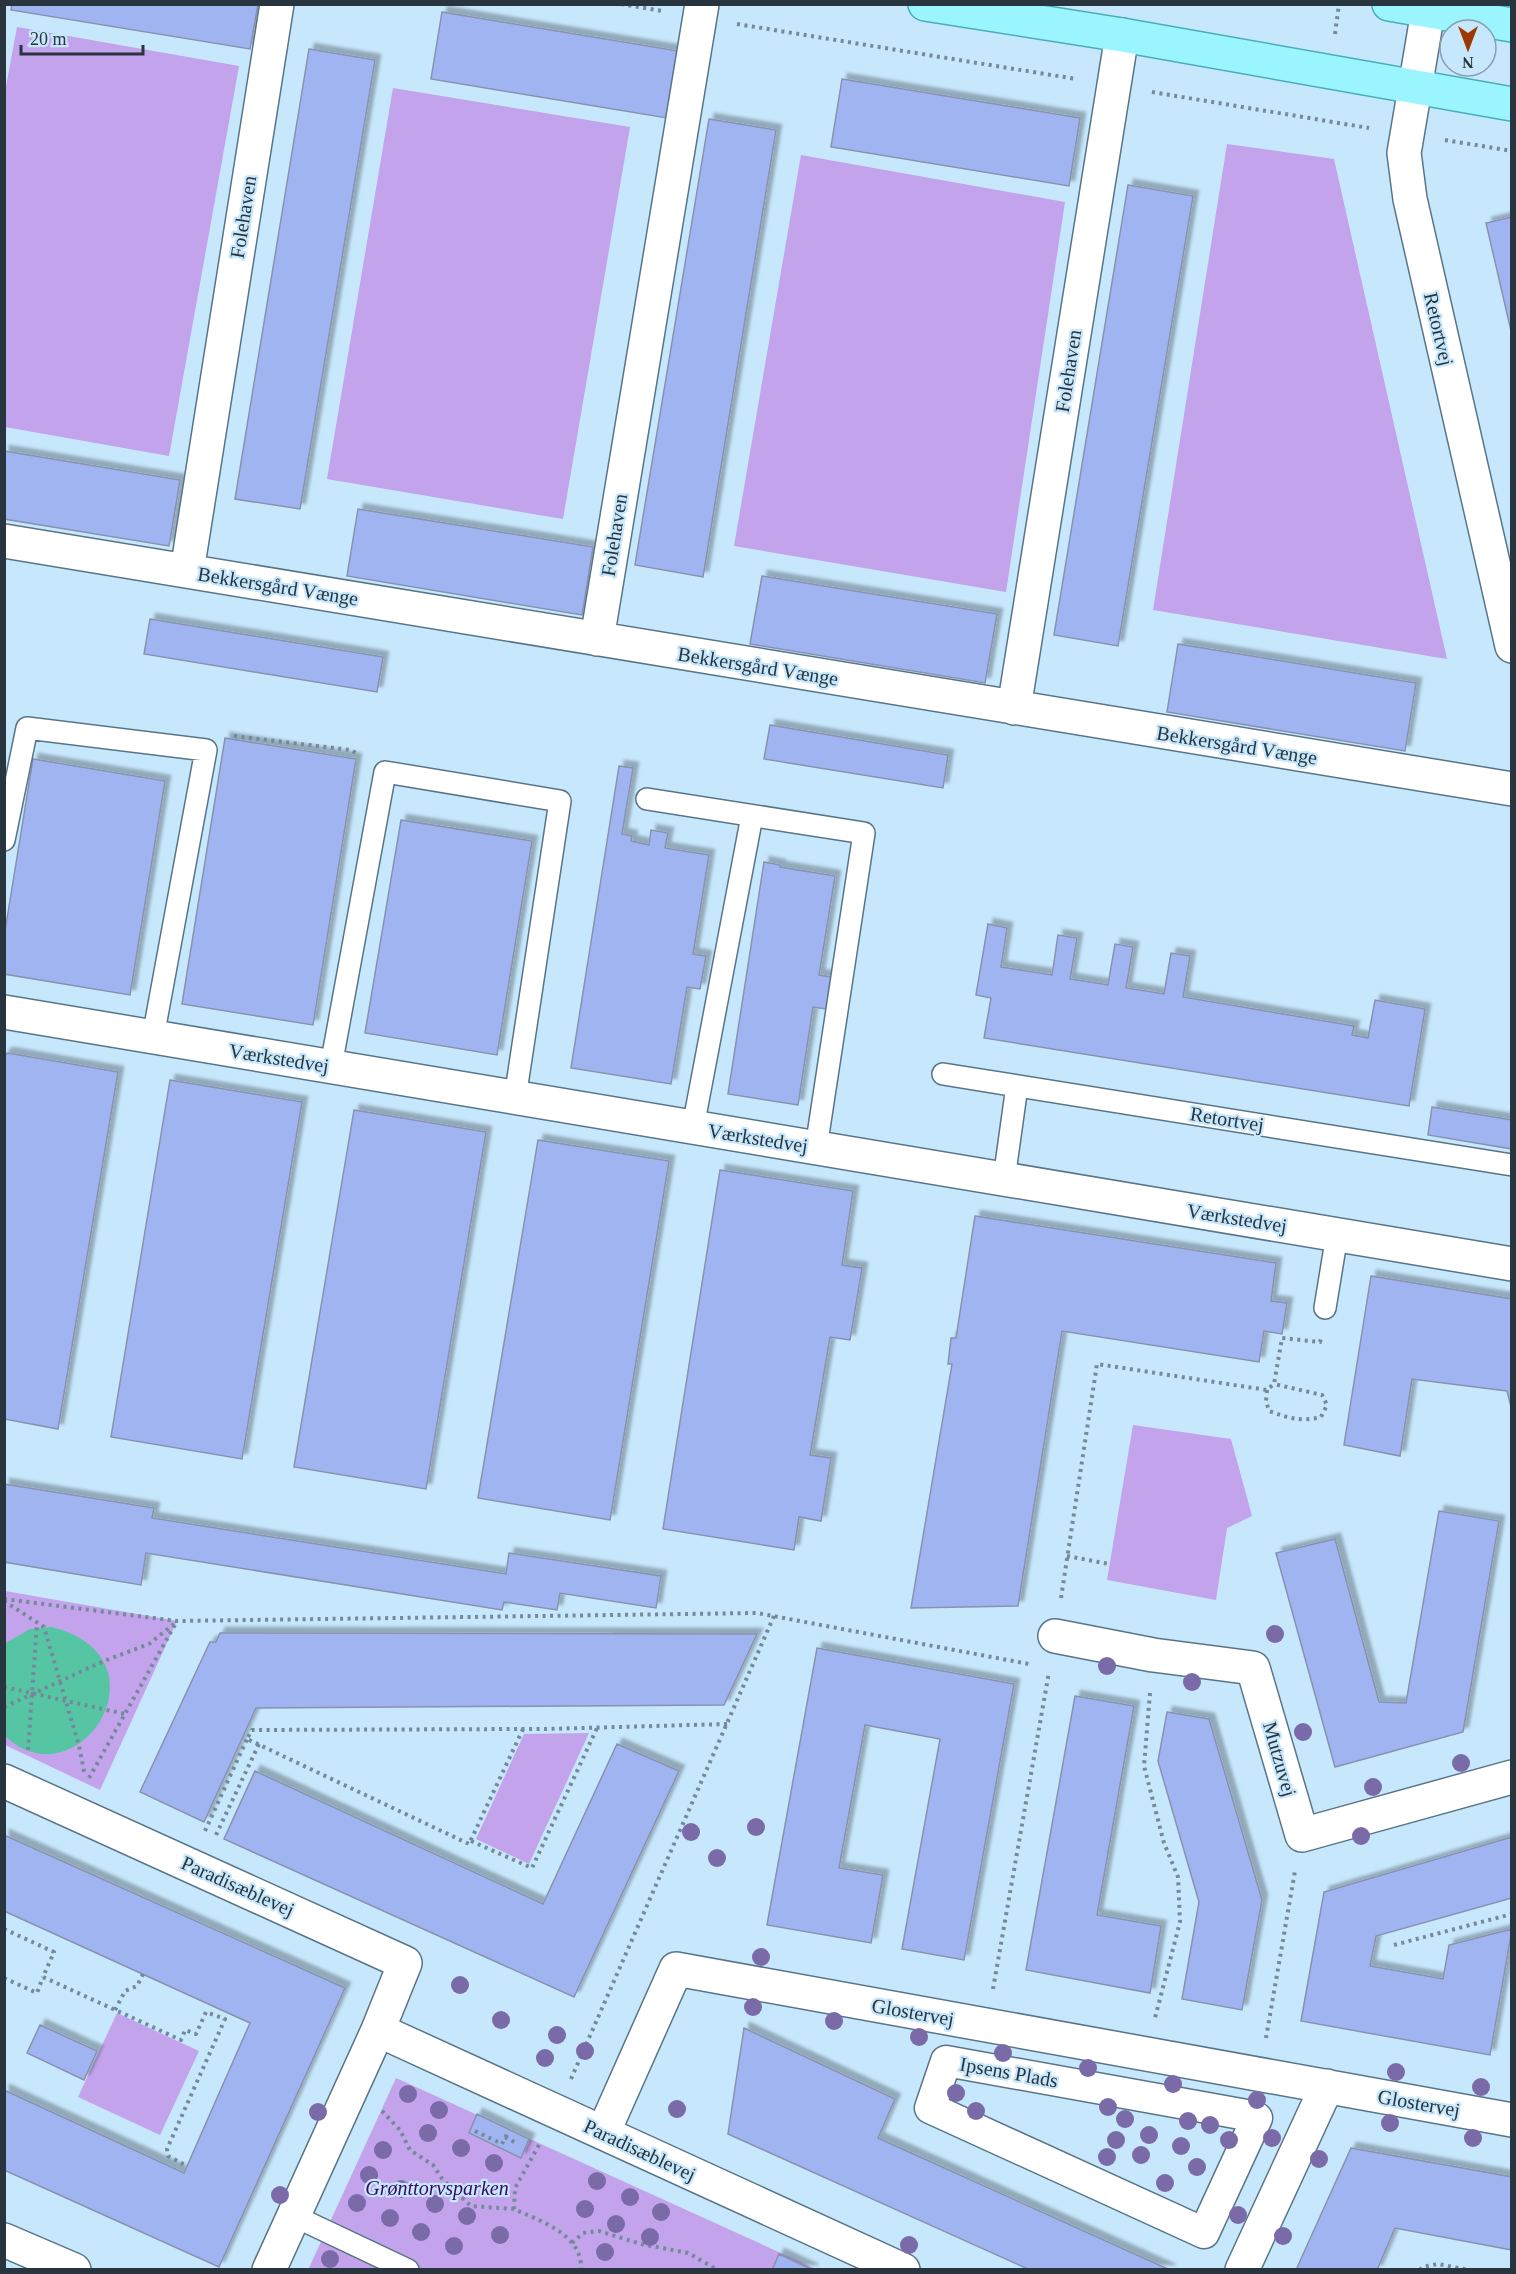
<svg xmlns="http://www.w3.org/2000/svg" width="1516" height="2274" viewBox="0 0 1516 2274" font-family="Georgia,serif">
  <defs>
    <filter id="shadow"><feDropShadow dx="5.5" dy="-5.5" stdDeviation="1.5" flood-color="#0004"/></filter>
  </defs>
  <rect width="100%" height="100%" fill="#c7e7fc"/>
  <path fill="#c2a3ec" d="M17 27 239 66 169 456 5 427 4 97Z
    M393 88 630 127 563 519 327 479Z
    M1227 144 1334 159 1447 659 1153 610Z
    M801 155 1065 202 1006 592 734 546Z
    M1133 1425 1231 1439 1252 1516 1227 1528 1216 1600 1107 1580Z
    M5 1591 177 1621 100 1790 5 1745Z
    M589 1733 529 1864 476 1839 524 1734Z
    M117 2013 199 2051 160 2135 78 2097Z
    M396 2078 816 2269 308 2270Z"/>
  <path fill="#56c5a4" d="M52 1627C173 1658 78 1805 5 1736L4 1644 30 1629Z"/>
  <path fill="#a1b4f2" stroke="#8892af" stroke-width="1.5" filter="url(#shadow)" d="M12 4H258L250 49 11 10Z
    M442 12 678 51 667 118 431 79Z
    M309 49 375 60 300 509 235 499Z
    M842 79 1080 118 1069 186 831 147Z
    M709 119 776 130 703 577 635 565Z
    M1128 185 1193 196 1118 646 1054 635Z
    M1512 217V335L1486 223Z
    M4 451 180 480 169 546 4 519Z
    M358 509 593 547 582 615 347 576Z
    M762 576 997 614 985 683 750 644Z
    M150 619 383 657 377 692 144 654Z
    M1178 644 1416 683 1405 751 1167 712Z
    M770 725 948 755 943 788 764 759Z
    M225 738 356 759 313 1025 182 1004Z
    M33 759 165 781 130 995 4 974V937Z
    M619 766 633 768 622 834 632 836 631 841 649 845 651 830 668 833 665 848 709 855 693 954 706 956 700 989 687 987 671 1084 571 1068Z
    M401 820 532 841 497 1055 365 1033Z
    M764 862 780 865V867L835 876 819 975 832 977 826 1009 813 1007 798 1105 728 1094Z
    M988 924 1007 928 1001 967 1052 975 1058 935 1077 938 1070 979 1108 985 1115 944 1133 947 1126 988 1164 994 1171 953 1190 956 1183 997 1354 1026 1352 1035 1368 1038 1375 1000 1425 1009 1409 1106 984 1038 991 998 976 995Z
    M8 1053 118 1072 58 1429 4 1419V1055Z
    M170 1080 302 1102 242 1459 111 1437Z
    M1432 1107 1512 1120V1149L1428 1135Z
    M354 1110 486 1132 426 1489 294 1467Z
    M538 1140 669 1161 610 1520 478 1498Z
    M720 1170 853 1191 842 1265 862 1268 850 1340 830 1337 810 1455 831 1458 821 1521 799 1517 794 1550 663 1529Z
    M975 1216 1276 1263 1271 1301 1287 1303 1282 1334 1264 1331 1259 1362 1062 1331 1018 1606 911 1608 952 1364H948L951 1338H956Z
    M1371 1276 1512 1299V1411L1507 1391 1412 1379 1400 1456 1344 1445Z
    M4 1484 154 1508 152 1518 506 1574 509 1553 661 1576 656 1608 560 1593 557 1610 504 1602 502 1610 146 1553 141 1585 4 1562Z
    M1439 1511 1499 1521 1463 1732 1335 1767 1276 1553 1335 1539 1379 1702 1406 1703Z
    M220 1633 757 1634 724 1705 256 1708 204 1822 140 1792 210 1642H216Z
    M817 1648 1014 1684 964 1960 902 1949 940 1739 865 1725 839 1868 883 1875 871 1943 767 1925Z
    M1075 1696 1134 1706 1097 1915 1161 1926 1150 1993 1026 1970Z
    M1167 1712 1209 1719 1262 1900 1242 2010 1182 1999 1199 1902 1158 1761Z
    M617 1744 679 1771 574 1997 224 1839 255 1771 543 1904Z
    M4 1835 345 1988 219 2267 4 2170V2090L184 2173 250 2023 4 1911Z
    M1512 1837V1898L1376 1936 1370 1966 1443 1979 1449 1945 1512 1929 1490 2055 1301 2021 1324 1892Z
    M40 2025 97 2051 84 2080 27 2053Z
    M744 2028 895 2099 878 2138 1170 2270H1030L728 2134Z
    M477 2114 529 2139 521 2158 469 2133Z
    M1351 2148 1512 2177V2250L1395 2228 1377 2270H1296Z
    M779 2254 813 2270H772Z"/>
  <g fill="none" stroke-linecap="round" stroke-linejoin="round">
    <g stroke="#587588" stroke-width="24">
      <path id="service" d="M647 799 864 833 816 1148
        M4 840 27 728 206 750 153 1037
        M331 1066 385 772 560 801 515 1098
        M943 1074 1512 1165
        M693 1127 752 816
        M1004 1179 1017 1086
        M1325 1308 1337 1235
        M294 2216 408 2270"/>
    </g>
    <g stroke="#587588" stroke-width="33">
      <path id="pedestrian" d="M946 2061 1252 2116 1257 2118 1204 2233 930 2108Z"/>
    </g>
    <g stroke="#587588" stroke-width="36">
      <path id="minor" d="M4 541 1512 789
        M187 571 277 4
        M597 639 702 4
        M1014 708 1122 35
        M4 1012 1512 1264
        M1055 1636 1153 1655 1253 1668 1302 1835 1512 1777
        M4 1781 405 1963 378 2030 903 2270
        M603 2133 676 1969 1512 2120
        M4 2240 74 2270
        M269 2270 378 2030
        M1242 2270 1327 2086"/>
    </g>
    <g stroke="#587588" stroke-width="36">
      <path id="tertiary" d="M1428 11 1404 153 1410 199 1512 646"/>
    </g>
    <g stroke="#48aeba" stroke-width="36">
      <path id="primary" d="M925 4 1122 35 1512 104
        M1389 4 1512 25"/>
    </g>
    <path stroke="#758a99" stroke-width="4" stroke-dasharray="3 4.5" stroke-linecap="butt" d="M621 4 662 11
      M737 24 1076 79
      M1335 34 1339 4
      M1152 92 1369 128
      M1445 140 1512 151
      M234 736 351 750 359 755
      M1267 1390 1266 1401 1269 1411C1288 1418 1301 1422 1321 1417L1327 1405 1322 1395 1274 1384
      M1067 1556 1109 1564
      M1061 1598 1097 1364 1267 1390 1274 1384 1282 1338 1320 1342 1321 1338
      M4 1599 177 1621 757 1613 1029 1664
      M4 1601 44 1627 79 1746 85 1776
      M4 1687 125 1714
      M1150 1693 1144 1766 1164 1843 1178 1877 1180 1922 1155 2018
      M4 1707 104 1661 149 1644 174 1624
      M523 1729 469 1844 247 1739 252 1730 523 1729H546L727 1724
      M28 1750 37 1623
      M89 1778 177 1621
      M205 1831 247 1739
      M216 1835 259 1744
      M471 1841 532 1868 597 1728
      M4 1929 54 1952 43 1977 181 2040 185 2030 196 2034 206 2012 225 2019 167 2149 168 2156 187 2166
      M1394 1945 1512 1914
      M4 1978 37 1993 43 1977
      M993 1989 1049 1672
      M115 2010 125 1991 137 1986 143 1974
      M1266 2038 1295 1871
      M571 2079 774 1616
      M382 2111 400 2130 410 2150 433 2165 443 2180 471 2206 514 2209
      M475 2131 502 2144 508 2132
      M505 2137 518 2144
      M539 2145 515 2188 514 2209C540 2221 583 2234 581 2270
      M572 2243 583 2233 599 2231 641 2244 688 2253 718 2270
      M1420 2270 1422 2267 1438 2264 1469 2270"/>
    <use href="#service" stroke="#fff" stroke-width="21"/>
    <use href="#pedestrian" stroke="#fff" stroke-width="30"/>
    <use href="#minor" stroke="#fff" stroke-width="33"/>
    <use href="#tertiary" stroke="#fff" stroke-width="33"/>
    <use href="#primary" stroke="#9bf5fe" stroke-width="33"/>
  </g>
  <g fill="#7a6ba8">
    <circle cx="1275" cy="1634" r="9"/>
    <circle cx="1107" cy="1666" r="9"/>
    <circle cx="1192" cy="1682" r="9"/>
    <circle cx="1303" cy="1732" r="9"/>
    <circle cx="1461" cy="1763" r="9"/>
    <circle cx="1373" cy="1787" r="9"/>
    <circle cx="756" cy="1827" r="9"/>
    <circle cx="691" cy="1832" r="9"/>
    <circle cx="1361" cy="1836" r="9"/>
    <circle cx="717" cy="1858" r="9"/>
    <circle cx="761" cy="1957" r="9"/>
    <circle cx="460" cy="1985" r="9"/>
    <circle cx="753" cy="2007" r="9"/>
    <circle cx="501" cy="2020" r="9"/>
    <circle cx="834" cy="2021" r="9"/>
    <circle cx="557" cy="2035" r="9"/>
    <circle cx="919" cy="2037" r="9"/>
    <circle cx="585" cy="2051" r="9"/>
    <circle cx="1003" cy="2053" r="9"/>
    <circle cx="545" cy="2058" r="9"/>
    <circle cx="1088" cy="2068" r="9"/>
    <circle cx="1396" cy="2072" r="9"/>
    <circle cx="1173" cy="2084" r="9"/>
    <circle cx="1481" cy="2087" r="9"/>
    <circle cx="956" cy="2093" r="9"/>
    <circle cx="408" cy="2094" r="9"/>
    <circle cx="1257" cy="2100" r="9"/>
    <circle cx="1108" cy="2107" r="9"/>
    <circle cx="677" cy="2109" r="9"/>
    <circle cx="439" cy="2110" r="9"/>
    <circle cx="976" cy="2111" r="9"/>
    <circle cx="318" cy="2112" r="9"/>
    <circle cx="1125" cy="2119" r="9"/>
    <circle cx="1188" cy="2121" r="9"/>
    <circle cx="1390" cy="2123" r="9"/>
    <circle cx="1210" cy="2125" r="9"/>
    <circle cx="428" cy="2133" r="9"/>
    <circle cx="1149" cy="2135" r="9"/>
    <circle cx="1272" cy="2138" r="9"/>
    <circle cx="1473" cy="2138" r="9"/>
    <circle cx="1116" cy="2140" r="9"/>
    <circle cx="1229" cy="2140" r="9"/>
    <circle cx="1181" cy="2146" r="9"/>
    <circle cx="461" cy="2148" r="9"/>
    <circle cx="383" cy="2150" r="9"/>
    <circle cx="1141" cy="2155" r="9"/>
    <circle cx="1107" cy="2157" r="9"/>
    <circle cx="1319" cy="2159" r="9"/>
    <circle cx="494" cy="2163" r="9"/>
    <circle cx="1197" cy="2167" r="9"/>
    <circle cx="369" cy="2175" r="9"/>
    <circle cx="597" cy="2181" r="9"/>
    <circle cx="1165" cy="2183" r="9"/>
    <circle cx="401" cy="2189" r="9"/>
    <circle cx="280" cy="2195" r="9"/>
    <circle cx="630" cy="2197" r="9"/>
    <circle cx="357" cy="2203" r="9"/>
    <circle cx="435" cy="2204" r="9"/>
    <circle cx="585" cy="2209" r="9"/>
    <circle cx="661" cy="2212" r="9"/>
    <circle cx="1238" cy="2215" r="9"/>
    <circle cx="467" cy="2216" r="9"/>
    <circle cx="390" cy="2218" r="9"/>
    <circle cx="616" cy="2224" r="9"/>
    <circle cx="421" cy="2232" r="9"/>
    <circle cx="500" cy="2235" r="9"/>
    <circle cx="1283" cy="2236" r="9"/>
    <circle cx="650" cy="2237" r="9"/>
    <circle cx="909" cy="2245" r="9"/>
    <circle cx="454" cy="2246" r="9"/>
    <circle cx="605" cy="2252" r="9"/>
    <circle cx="330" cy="2259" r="9"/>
  </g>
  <g text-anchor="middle" stroke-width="4.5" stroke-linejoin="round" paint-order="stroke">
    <g font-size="20" fill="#29353e" stroke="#c7e7fc">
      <text transform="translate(243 217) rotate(-81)" y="7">Folehaven</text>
      <text transform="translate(1439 329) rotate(77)" y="7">Retortvej</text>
      <text transform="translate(1068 371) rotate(-81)" y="7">Folehaven</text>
      <text transform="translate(614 535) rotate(-81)" y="7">Folehaven</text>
      <text transform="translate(278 586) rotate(9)" y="7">Bekkersgård Vænge</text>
      <text transform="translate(758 666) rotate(9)" y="7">Bekkersgård Vænge</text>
      <text transform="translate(1237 745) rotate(9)" y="7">Bekkersgård Vænge</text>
      <text transform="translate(279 1058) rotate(9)" y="7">Værkstedvej</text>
      <text transform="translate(1227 1119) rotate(9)" y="7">Retortvej</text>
      <text transform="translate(758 1138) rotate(9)" y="7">Værkstedvej</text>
      <text transform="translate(1237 1218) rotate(9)" y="7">Værkstedvej</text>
      <text transform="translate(1280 1759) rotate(74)" y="7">Mutzuvej</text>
      <text transform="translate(238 1886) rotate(24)" y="7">Paradisæblevej</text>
      <text transform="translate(913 2012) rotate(10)" y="7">Glostervej</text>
      <text transform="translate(1009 2072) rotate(10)" y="7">Ipsens Plads</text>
      <text transform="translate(1419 2103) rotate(10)" y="7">Glostervej</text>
      <text transform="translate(640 2150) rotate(25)" y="7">Paradisæblevej</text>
    </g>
    <g font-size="20" font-style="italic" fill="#3b0663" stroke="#c7e7fc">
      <text x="437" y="2195">Grønttorvsparken</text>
    </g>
  </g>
  <rect width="1516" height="2274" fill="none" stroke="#29353e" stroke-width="12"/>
  <g transform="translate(1468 48) rotate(180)"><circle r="28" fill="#c7e7fc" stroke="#88a0b0" stroke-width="1.5"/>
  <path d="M0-4.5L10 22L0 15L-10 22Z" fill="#9d3900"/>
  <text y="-9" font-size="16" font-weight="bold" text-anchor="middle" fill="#29353e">N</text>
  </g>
  <path d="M21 45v9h122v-9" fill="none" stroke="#29353e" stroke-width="3"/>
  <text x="30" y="45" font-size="18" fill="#29353e" stroke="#c7e7fc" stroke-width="4.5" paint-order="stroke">20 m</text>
</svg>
